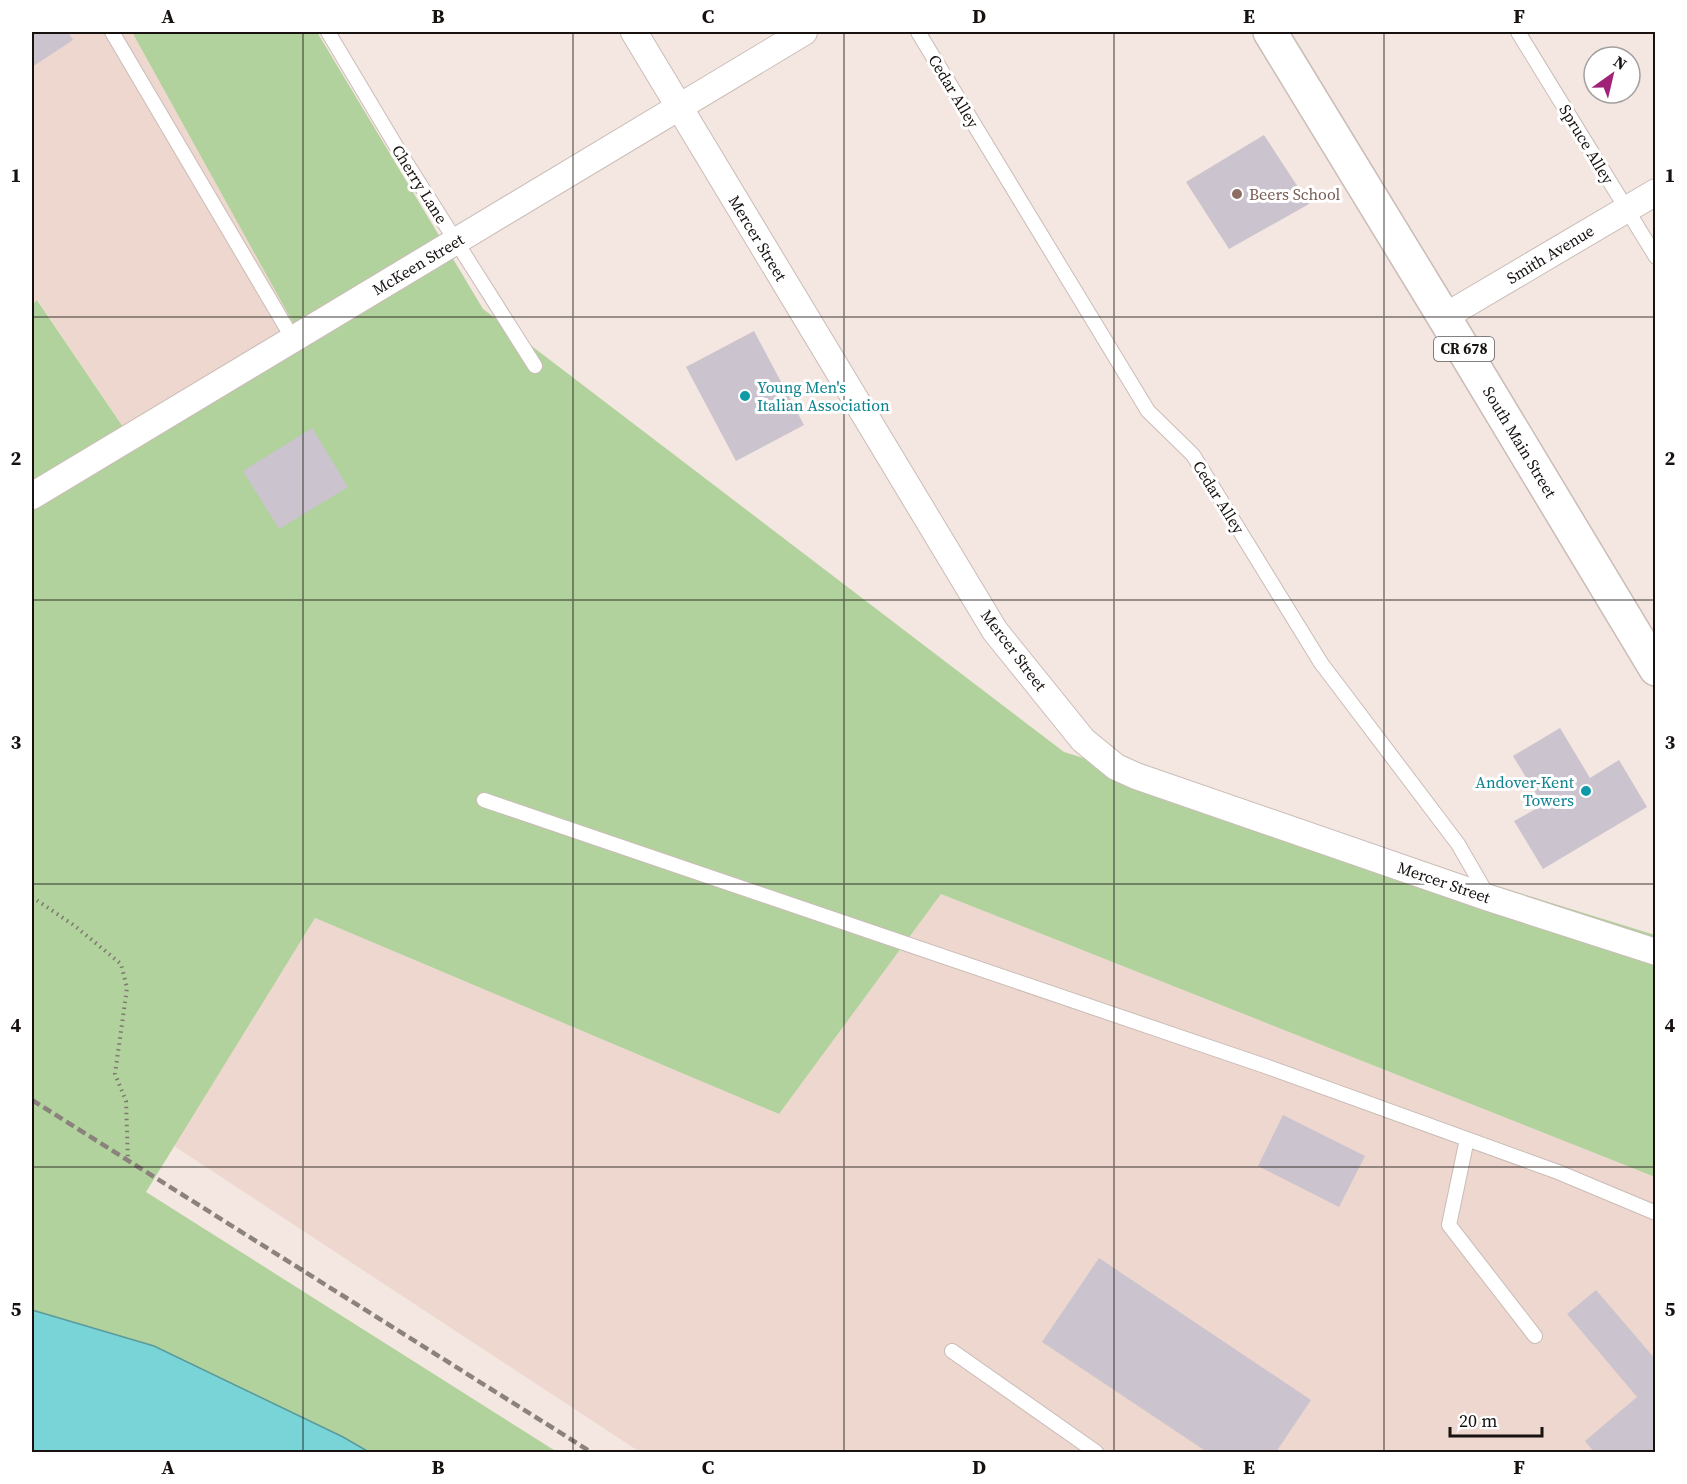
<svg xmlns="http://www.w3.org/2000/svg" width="1687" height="1484" viewBox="0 0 1687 1484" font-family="'Source Serif 4',serif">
  <rect width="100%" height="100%" fill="#f4e6e0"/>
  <path fill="#edd7ce" d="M32 32H132L297 330 127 433 38 300 32 305Z
    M941 894 1655 1177V1452H640L174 1146 315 918 779 1114Z"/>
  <path fill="#b1d29c" d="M132 32H317L483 309 1064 752 1655 935V1177L941 894 779 1114 315 918 146 1192 557 1452H369L343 1437 154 1346 32 1310V305L37 300 127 433 297 330Z"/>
  <path fill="#78d4d6" stroke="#5b9a9b" stroke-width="1.5" d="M32 1310 154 1346 343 1437 369 1452H32Z"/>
  <path fill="#cbc3ce" d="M32 32H68L73 40 32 67Z
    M1264 135 1309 204 1229 249 1186 182Z
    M754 331 804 425 736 461 686 367Z
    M312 428 348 487 279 529 243 471Z
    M1560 728 1590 778 1619 760 1647 807 1543 869 1514 821 1543 805 1513 756Z
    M1283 1115 1365 1156 1339 1207 1258 1166Z
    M1099 1258 1311 1400 1276 1452H1207L1042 1342Z
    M1596 1290 1656 1360V1452H1594L1585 1441 1637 1397 1567 1314Z"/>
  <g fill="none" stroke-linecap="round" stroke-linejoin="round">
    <g stroke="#cabcb7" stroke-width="16">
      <path id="service" d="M112 32 293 339
        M328 32 402 156 535 366
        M918 32 1148 411 1193 455 1321 663 1458 844 1488 896
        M1518 32 1656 257
        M484 800 1265 1066 1558 1172 1656 1213
        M1467 1139 1449 1225 1535 1336
        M952 1351 1096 1452"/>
    </g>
    <g stroke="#cabcb7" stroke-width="28">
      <path id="minor" d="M634 32 995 631 1083 740 1116 767 1136 776 1489 898 1656 952
        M1444 317 1656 192
        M32 496 804 32"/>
    </g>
    <g stroke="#cabcb7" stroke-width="36">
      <path id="primary" d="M1270 32 1444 317 1656 669"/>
    </g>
    <path stroke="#807773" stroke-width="4" stroke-dasharray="1.5 4.5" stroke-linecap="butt" d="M32 897 75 926 121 964 127 988 115 1074 126 1101 128 1161"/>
    <use href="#service" stroke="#fff" stroke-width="14"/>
    <use href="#minor" stroke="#fff" stroke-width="26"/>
    <use href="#primary" stroke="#fff" stroke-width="33"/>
    <path stroke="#8b817d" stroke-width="4.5" stroke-dasharray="9 4.5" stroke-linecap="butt" d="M32 1100 591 1452"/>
  </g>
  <path fill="none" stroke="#171210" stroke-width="1.5" stroke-opacity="0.55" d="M303 32V1452M573 32V1452M844 32V1452M1114 32V1452M1384 32V1452M32 317H1656M32 600H1656M32 884H1656M32 1167H1656"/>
  <circle fill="#8d6e63" stroke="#fff" stroke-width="2" cx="1237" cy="194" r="6"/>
  <g fill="#0f9aa8" stroke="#fff" stroke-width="2">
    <circle cx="745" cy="396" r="6"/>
    <circle cx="1586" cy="791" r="6"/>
  </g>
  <g text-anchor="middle" stroke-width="6" stroke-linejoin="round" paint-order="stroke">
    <rect fill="#fff" stroke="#5d5958" stroke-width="1.5" x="1434" y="337" width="60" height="24" rx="4.5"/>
    <g font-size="15" font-weight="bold" fill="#171210">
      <text x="1464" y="354">CR 678</text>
    </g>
    <g font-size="16" fill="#171210" stroke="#fff">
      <text transform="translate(954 91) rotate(59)" y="6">Cedar Alley</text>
      <text transform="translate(1587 144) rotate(59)" y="6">Spruce Alley</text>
      <text transform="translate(420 184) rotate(58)" y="6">Cherry Lane</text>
      <text transform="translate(758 238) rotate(59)" y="6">Mercer Street</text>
      <text transform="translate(1550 254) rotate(-31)" y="6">Smith Avenue</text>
      <text transform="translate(418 264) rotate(-31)" y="6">McKeen Street</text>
      <text transform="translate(1520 442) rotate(59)" y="6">South Main Street</text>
      <text transform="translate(1219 497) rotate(58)" y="6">Cedar Alley</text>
      <text transform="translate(1014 650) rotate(53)" y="6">Mercer Street</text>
      <text transform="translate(1444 882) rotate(19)" y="6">Mercer Street</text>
    </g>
    <g font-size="16" fill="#785e54" stroke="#fff" text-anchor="start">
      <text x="1249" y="200">Beers School</text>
    </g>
    <g font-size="16" fill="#0d838f" stroke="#fff" text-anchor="start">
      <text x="757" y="393">Young Men's<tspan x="757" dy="18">Italian Association</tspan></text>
      <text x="1574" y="788" text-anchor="end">Andover-Kent<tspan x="1574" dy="18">Towers</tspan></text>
    </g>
  </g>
  <rect width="1687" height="1484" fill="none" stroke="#ffffff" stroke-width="66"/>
  <g transform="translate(1612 75) rotate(34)"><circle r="28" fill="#ffffff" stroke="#a2a09f" stroke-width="1.5"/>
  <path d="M0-4.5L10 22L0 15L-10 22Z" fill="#a12377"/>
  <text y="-9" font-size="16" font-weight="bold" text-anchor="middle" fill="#171210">N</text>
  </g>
  <path d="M1450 1427v9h92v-9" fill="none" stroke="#171210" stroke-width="3"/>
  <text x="1459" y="1427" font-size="18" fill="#171210" stroke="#ffffff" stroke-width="4.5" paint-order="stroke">20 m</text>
  <rect x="33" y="33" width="1621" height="1418" fill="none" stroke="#171210" stroke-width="2"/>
  <g font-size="20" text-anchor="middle" font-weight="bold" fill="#171210">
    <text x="168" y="23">A</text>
    <text x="438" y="23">B</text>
    <text x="708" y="23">C</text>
    <text x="979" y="23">D</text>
    <text x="1249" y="23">E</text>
    <text x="1519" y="23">F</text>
    <text x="16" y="182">1</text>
    <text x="1670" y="182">1</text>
    <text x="16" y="465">2</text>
    <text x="1670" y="465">2</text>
    <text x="16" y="749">3</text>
    <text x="1670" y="749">3</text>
    <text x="16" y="1032">4</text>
    <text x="1670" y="1032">4</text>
    <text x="16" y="1316">5</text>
    <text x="1670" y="1316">5</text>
    <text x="168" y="1474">A</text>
    <text x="438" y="1474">B</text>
    <text x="708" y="1474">C</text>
    <text x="979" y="1474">D</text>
    <text x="1249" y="1474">E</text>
    <text x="1519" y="1474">F</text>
  </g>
</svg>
